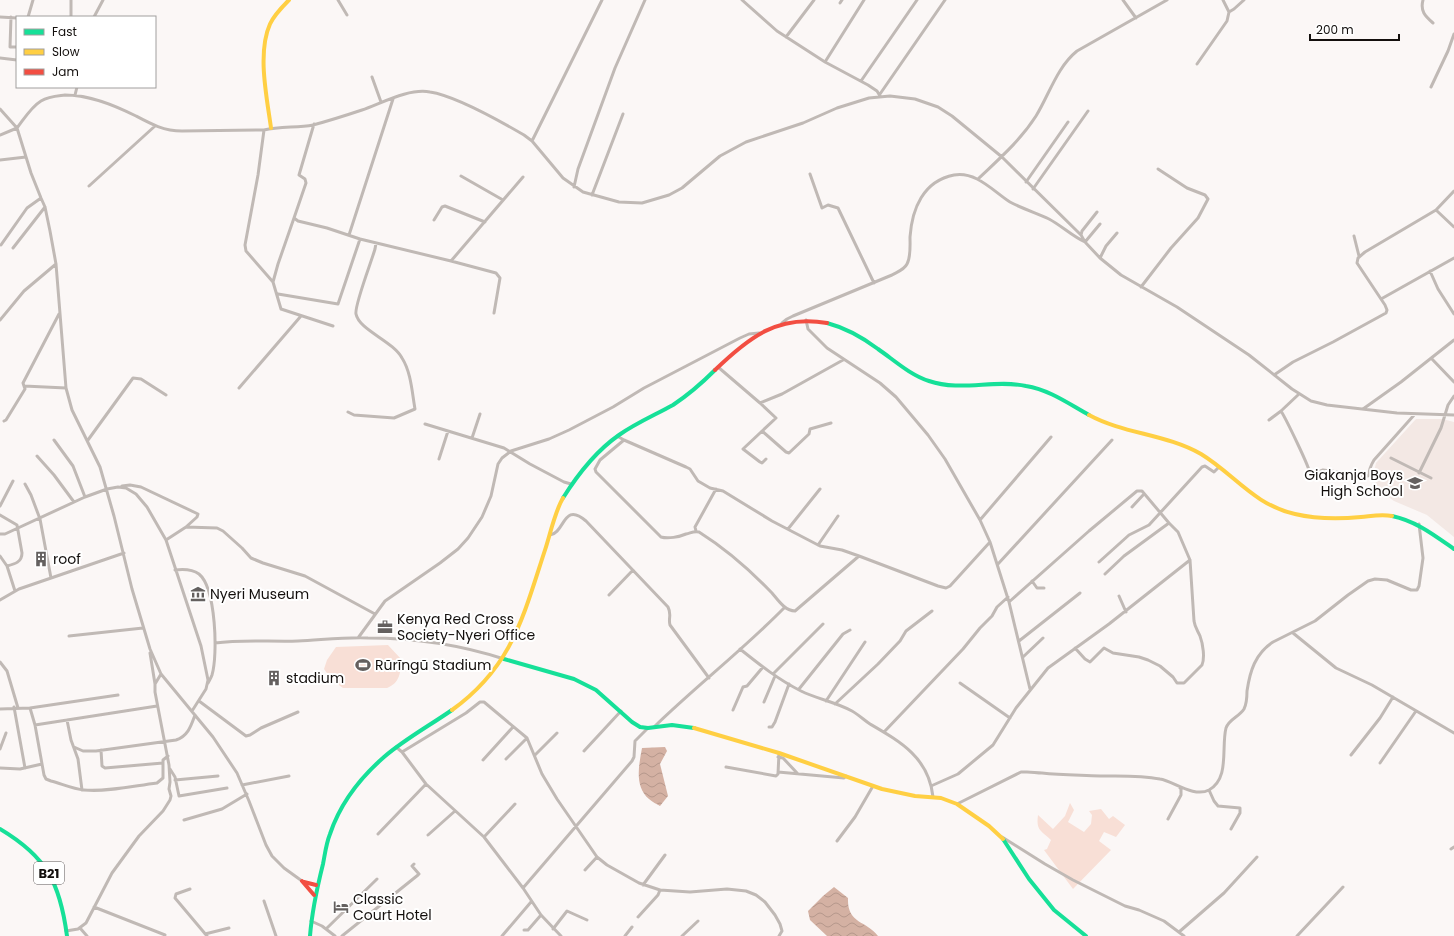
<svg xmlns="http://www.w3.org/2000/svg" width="1454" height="936" viewBox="0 0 1454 936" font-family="Poppins,sans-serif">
  <defs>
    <pattern id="water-waves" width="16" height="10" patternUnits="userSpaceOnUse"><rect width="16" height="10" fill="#d4b1a3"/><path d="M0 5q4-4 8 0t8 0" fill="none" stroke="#b5978b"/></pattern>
  </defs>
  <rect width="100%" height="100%" fill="#fbf7f6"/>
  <path fill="#f3e8e4" d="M1416 419H1442L1454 422V537L1427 515 1394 501 1379 490 1373 476 1376 463Z"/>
  <path fill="#f8dfd6" d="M388 645 401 659C401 672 400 683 387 688H343L332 680 324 669 327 660 336 647Z
    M1070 803 1074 810 1068 822 1084 832 1091 824 1092 815 1089 811 1101 809 1109 819 1113 816 1125 825 1116 837 1104 832 1099 841 1111 850 1073 889 1044 850 1047 849 1051 840C1040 830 1036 830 1038 815L1053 829 1065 816Z"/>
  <path fill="url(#water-waves)" d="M665 747 667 751 660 764 668 796 660 806C657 804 652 802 649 799 634 786 639 765 642 748Z
    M834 887 848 898C847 924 866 920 878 936H827L810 920 808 911 823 896Z"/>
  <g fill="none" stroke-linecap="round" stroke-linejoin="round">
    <path stroke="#c0b9b5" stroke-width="3" d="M338 0 347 15
      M742 0 777 31 825 62 868 85 877 91 880 96
      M1123 0 1136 18
      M1423 0C1420 11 1425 16 1433 23
      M840 3 842 0
      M1229 12 1234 9 1244 0
      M0 17 17 18
      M11 17 10 47H17
      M28 17 33 0
      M71 17V0
      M94 17 103 0
      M786 37 814 0
      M0 58 17 60
      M825 62 864 0
      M1197 64 1227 21 1229 12 1223 0
      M372 77 381 102
      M861 81 917 0
      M1431 87 1448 51 1454 34
      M880 94 945 0
      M75 95 77 87
      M0 109 17 128 0 135
      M314 124 299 175 305 179 306 183 294 218 298 221 327 228 360 239 451 261 496 273 500 278 494 313
      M264 130 258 175 245 245 246 251 273 282 281 309 333 326
      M532 141 602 0
      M0 160 26 157
      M810 174 822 208 828 205 838 208 874 283
      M461 176 503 200
      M978 179C999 159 1020 141 1036 116 1049 95 1057 67 1077 51L1167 0
      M1026 182 1068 122
      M89 186 155 126
      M574 187 578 169 615 68 645 0
      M1033 189 1088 111
      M592 195 623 114
      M1436 210 1454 227
      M434 220 442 207 445 206 485 222
      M349 235 393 99
      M1081 235 1082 231 1097 212
      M1354 236 1359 256
      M1 245 27 208 41 198
      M13 248 45 207
      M1100 258 1106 246 1117 233
      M451 261 523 177
      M1430 271 1438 289 1454 314
      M273 282 278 264 294 218
      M1141 287 1171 248 1198 218 1208 199 1205 195 1187 188 1158 169
      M278 294 338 304 360 239
      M1381 299 1454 258
      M0 320 24 291 56 264
      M806 320 808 329 827 348 880 383 896 397 928 435 945 459 980 520 990 542 1009 602 1030 689
      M782 323 787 319 793 316 892 275C897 272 904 270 907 264 911 257 910 246 910 237 912 209 923 181 954 175 976 171 993 191 1010 202 1023 209 1036 213 1049 219 1062 226 1072 236 1085 242L1100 224
      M1431 358 1454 382
      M718 367 760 403 782 394 843 360
      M1274 375 1293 362 1333 342 1386 313 1387 310 1385 305 1357 263 1358 258 1365 252 1436 210 1454 191
      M24 386 66 388
      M239 388 301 316
      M760 403 776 418 743 449 760 462 762 463 766 459
      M1363 409 1401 382 1454 340
      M1281 411C1286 419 1310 468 1310 474L1312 476 1318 472 1323 470 1368 476 1369 475C1369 469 1371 465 1374 460L1415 414
      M348 412 354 415 394 418 415 409C412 392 411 372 402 358 393 341 359 330 356 314 354 306 372 260 375 249L376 243
      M1269 420 1281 411 1299 394
      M4 421 6 420 25 389 23 383 59 314
      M425 424 504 448 530 464 564 482 571 484
      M762 431 786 452 789 453 809 434 810 429 831 423
      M617 436 624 440 686 467 690 469 698 481 710 488 723 491 772 521 820 546 842 550 859 556 938 586 946 588 950 586 990 542
      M472 438 480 414
      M54 440 73 466 85 497
      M88 440 133 378 141 379 166 395
      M624 440 600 460 595 469 596 472 661 537C668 539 679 537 686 534 691 533 693 531 699 532 726 549 749 569 772 593 778 600 785 611 795 611L859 556
      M37 456 54 475 74 502
      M1391 458 1431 478
      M439 459 448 431
      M1419 473 1441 428 1448 405 1454 396
      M25 484 31 495 40 519 51 578
      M122 486 130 485 141 487 198 514 197 517 186 527
      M0 506 13 481
      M1132 507 1144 494
      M0 515 17 525 22 553C22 562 15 564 7 566
      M980 520 1051 437
      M788 529 820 489
      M696 531 695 527 716 489
      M0 534H5L85 497 107 489 118 487 126 488 136 494 147 507 166 540 201 646 208 680 206 689 192 711
      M550 535C565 533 563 501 586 521L668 607C672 615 668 618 670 625L709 678
      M166 540 186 527 217 528 223 531 242 548 251 558 263 563 305 576 375 614
      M818 545 838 516
      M0 556 7 566 15 591
      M1099 562 1129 535 1149 525 1202 467 1205 466 1214 472 1219 467
      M998 564 1112 440
      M175 570C183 569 192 569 199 574 216 588 218 655 212 675 211 678 209 681 208 683
      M1105 574 1124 556 1169 523
      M1032 581 1037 588H1044
      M609 595 633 570
      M1119 596 1126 612
      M0 600 19 589 124 553
      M1009 602 1089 531 1137 491H1142L1169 523 1178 532 1190 560 1194 621C1195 628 1198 631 1200 636 1203 644 1205 658 1202 665L1184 683H1177L1173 677 1160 666 1148 660 1139 657 1113 653 1104 648 1090 662 1085 659 1075 648
      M1293 633 1336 668 1372 685 1454 733
      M69 636 143 628
      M358 638 385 601 440 563 458 549 468 538 482 517 491 496 498 464 502 458 511 451 549 439 569 430 613 407 644 388 740 338 749 334 759 333
      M1019 641 1080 593
      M215 643C243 639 270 642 298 641 321 640 345 637 368 638 414 638 461 645 504 659
      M740 649C760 665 779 680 801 691 817 699 836 702 852 711 859 715 864 720 870 724 901 742 929 758 933 797
      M150 653 155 684
      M1023 657 1043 638
      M0 662 7 671 18 708
      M773 674 823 624
      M960 683 1010 718
      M799 689 843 634 850 630
      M199 701 246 736 250 735 261 728 298 712
      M826 701 865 642
      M764 702 775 676
      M835 704 878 664 900 641 906 631 932 611
      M14 707 25 768
      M30 708 118 695
      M0 709 30 708 35 725 44 775 46 779 51 781C62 784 73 789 84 790 108 792 133 786 157 783L163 778V760L168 756
      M733 710 743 687 747 686 763 667
      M67 720 71 740 78 759 82 790
      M35 725 157 706
      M654 727C696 686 743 650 785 607
      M769 727H772L775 722 789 684
      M884 732 963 649 980 628 992 616 997 607 1008 597
      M74 747 83 751H96L176 740C188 736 191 726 195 715
      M396 747 402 752 426 784 484 837 523 888 541 915 561 936
      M0 749 6 733
      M101 750 102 766 105 768 163 763
      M584 751 621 711
      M402 752 466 713 480 702H484L527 738 542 774 557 799 597 857 607 865 639 883 660 890 690 892 727 889 746 891 756 895 765 902 775 915 780 924 782 931 779 936
      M535 755 557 733
      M1351 755 1380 718 1393 697
      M778 757 783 758 798 774
      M506 759 527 738
      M483 760 513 727
      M1380 763 1416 711
      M726 767 776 776 778 774 779 753
      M0 768 20 769 42 764
      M170 769 175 777 179 796 227 788
      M778 772 844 778 846 776
      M175 780 218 776
      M242 785 289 776
      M931 786 958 774 993 745 1016 708 1048 668 1109 624 1190 560
      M1209 790 1214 801 1218 806 1240 808V813L1231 829
      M957 804 1021 772H1027C1032 772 1037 773 1042 773 1061 775 1081 775 1100 776 1120 776 1140 775 1160 779 1173 781 1194 798 1209 790 1230 778 1221 748 1226 728 1229 719 1239 717 1244 709 1247 703 1247 697 1247 691 1250 671 1255 654 1273 642L1315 621 1348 595 1368 581 1375 579 1387 580 1411 590H1417L1419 586 1423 558 1419 524
      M1168 819 1181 795V789L1180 788
      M184 820 222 809 247 794
      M378 834 426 784
      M428 835 455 811
      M484 837 515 804
      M1002 837 1045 864 1073 880 1125 906 1139 910 1164 921 1184 936
      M837 841 855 817 873 786
      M1451 849 1454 847
      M585 870 597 857
      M302 881 284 868 272 856 266 845 249 801 237 773 213 737 161 674 150 649 132 589 114 516 100 467 72 410 66 388 56 264 50 231 45 207 41 198 31 173 17 128C24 119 31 107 41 101 49 96 57 96 65 95 90 95 114 105 136 116 151 124 164 131 182 131L264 130C280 126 297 128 313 125 328 121 347 115 362 110 382 103 409 88 430 92 456 96 500 121 524 135L532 141 563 178 583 192 619 202 642 203 669 195 682 188 720 156 746 142 803 123 837 108 869 98 890 96 915 99 938 107 952 116 1002 157 1081 235 1085 242 1100 258 1121 275 1177 307 1249 355 1292 389 1311 401 1327 405 1397 413 1454 415
      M643 885 665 855
      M523 888 632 761 634 757 635 741 648 728
      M190 889 176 894 175 898 207 936
      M264 901 276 936
      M94 907 165 935
      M638 917 658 895 660 890
      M311 921 322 926 335 936
      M80 928 87 936
      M326 929 377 879
      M553 929 567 911 587 920
      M524 930H528L541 915
      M66 931 78 929 86 923 112 873 139 836 163 811 170 800 171 796 169 789 170 782 169 765 155 692V684L161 674
      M1179 932 1224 893 1257 857
      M205 934 229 928
      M342 936 418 875 419 874 412 866 414 864
      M502 936 531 902
      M625 936 632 927
      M682 936 698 921
      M1297 936 1343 887"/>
    <path stroke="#16e098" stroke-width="4" d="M827 323C846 328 862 337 878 349 894 360 910 375 929 381 961 392 994 379 1026 386 1050 390 1069 404 1089 415
      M563 498C578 474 596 451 619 435 636 423 655 415 673 405 688 395 702 383 715 370
      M1392 516C1416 521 1434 535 1454 549
      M504 659 574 679 596 690 632 722 640 727 648 728 672 725 694 728
      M0 829C47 857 60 883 67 936
      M1003 839 1029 879 1054 910 1086 936
      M310 936C312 911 317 888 323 864 325 854 326 844 330 834 340 804 360 778 384 757 405 739 429 726 452 710"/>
    <path stroke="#ffcf43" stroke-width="4" d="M271 128C267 98 257 53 270 24 274 15 282 7 289 0
      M1089 415C1124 434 1166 434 1201 454 1234 474 1254 505 1295 514 1316 519 1340 519 1361 517 1372 516 1381 514 1392 516
      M452 710C512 667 523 617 545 550 550 535 555 511 563 498
      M694 728 779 753 882 789 915 796 941 798 957 804 989 826 1003 839"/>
    <path stroke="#f24e42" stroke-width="4" d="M715 370C748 338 778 314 827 323
      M302 881 314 895
      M304 882 316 885"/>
  </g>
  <defs>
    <g id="school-bare" transform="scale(1.2)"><path d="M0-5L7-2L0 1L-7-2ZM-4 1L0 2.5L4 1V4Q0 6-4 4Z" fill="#64605f" stroke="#fff" stroke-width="2.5" paint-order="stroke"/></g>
    <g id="building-bare" transform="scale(1.2)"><path d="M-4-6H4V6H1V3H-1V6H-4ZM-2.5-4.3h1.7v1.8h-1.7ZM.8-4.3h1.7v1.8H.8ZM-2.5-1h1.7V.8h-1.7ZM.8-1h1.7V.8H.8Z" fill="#64605f" stroke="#fff" stroke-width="2.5" paint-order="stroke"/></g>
    <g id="museum-bare" transform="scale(1.2)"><path d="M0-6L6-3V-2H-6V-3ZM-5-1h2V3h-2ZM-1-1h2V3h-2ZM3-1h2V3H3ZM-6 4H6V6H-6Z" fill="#64605f" stroke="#fff" stroke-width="2.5" paint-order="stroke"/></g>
    <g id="office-bare" transform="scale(1.2)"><path d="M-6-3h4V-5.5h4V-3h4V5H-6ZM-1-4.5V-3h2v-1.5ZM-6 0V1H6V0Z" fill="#64605f" stroke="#fff" stroke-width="2.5" paint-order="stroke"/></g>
    <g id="stadium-bare" transform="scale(1.2)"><path d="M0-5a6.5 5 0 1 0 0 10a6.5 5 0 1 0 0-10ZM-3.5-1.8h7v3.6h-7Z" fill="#64605f" stroke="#fff" stroke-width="2.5" paint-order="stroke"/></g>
    <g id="hotel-bare" transform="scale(1.2)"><path d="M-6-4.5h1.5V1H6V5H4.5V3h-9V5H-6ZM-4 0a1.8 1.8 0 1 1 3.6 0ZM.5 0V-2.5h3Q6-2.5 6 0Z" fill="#64605f" stroke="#fff" stroke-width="2.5" paint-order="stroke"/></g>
  </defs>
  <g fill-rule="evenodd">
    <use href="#school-bare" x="1415" y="483"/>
    <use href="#building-bare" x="41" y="559"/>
    <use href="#museum-bare" x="198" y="594"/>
    <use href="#office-bare" x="385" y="627"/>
    <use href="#stadium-bare" x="363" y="665"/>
    <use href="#building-bare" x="274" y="678"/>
    <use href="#hotel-bare" x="341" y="907"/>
  </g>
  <g text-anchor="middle" stroke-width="4" stroke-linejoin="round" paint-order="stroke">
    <rect fill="#fff" stroke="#5a5756" stroke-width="1" x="34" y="862" width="30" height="22" rx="3"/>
    <g font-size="13" font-weight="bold" fill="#130f0d">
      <text x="49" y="878">B21</text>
    </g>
    <g font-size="14" fill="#130f0d" stroke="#fff" text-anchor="start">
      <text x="1403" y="480" text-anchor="end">Giakanja Boys<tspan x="1403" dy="16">High School</tspan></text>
      <text x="53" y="564">roof</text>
      <text x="210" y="599">Nyeri Museum</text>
      <text x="397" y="624">Kenya Red Cross<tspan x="397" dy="16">Society-Nyeri Office</tspan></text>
      <text x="375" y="670">Rũrĩngũ Stadium</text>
      <text x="286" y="683">stadium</text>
      <text x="353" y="904">Classic<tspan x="353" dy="16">Court Hotel</tspan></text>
    </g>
  </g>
  <rect x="16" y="16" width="140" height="72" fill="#ffffff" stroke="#a19f9e"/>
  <rect x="24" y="29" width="20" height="6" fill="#16e098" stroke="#a19f9e"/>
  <text x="52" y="36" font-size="12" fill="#130f0d">Fast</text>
  <rect x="24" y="49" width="20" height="6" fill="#ffcf43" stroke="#a19f9e"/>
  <text x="52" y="56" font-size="12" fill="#130f0d">Slow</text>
  <rect x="24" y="69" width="20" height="6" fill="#f24e42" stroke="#a19f9e"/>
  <text x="52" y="76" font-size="12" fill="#130f0d">Jam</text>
  <path d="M1310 34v6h89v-6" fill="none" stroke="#130f0d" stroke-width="2"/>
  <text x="1316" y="34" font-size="12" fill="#130f0d" stroke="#ffffff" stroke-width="3" paint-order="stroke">200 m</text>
</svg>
